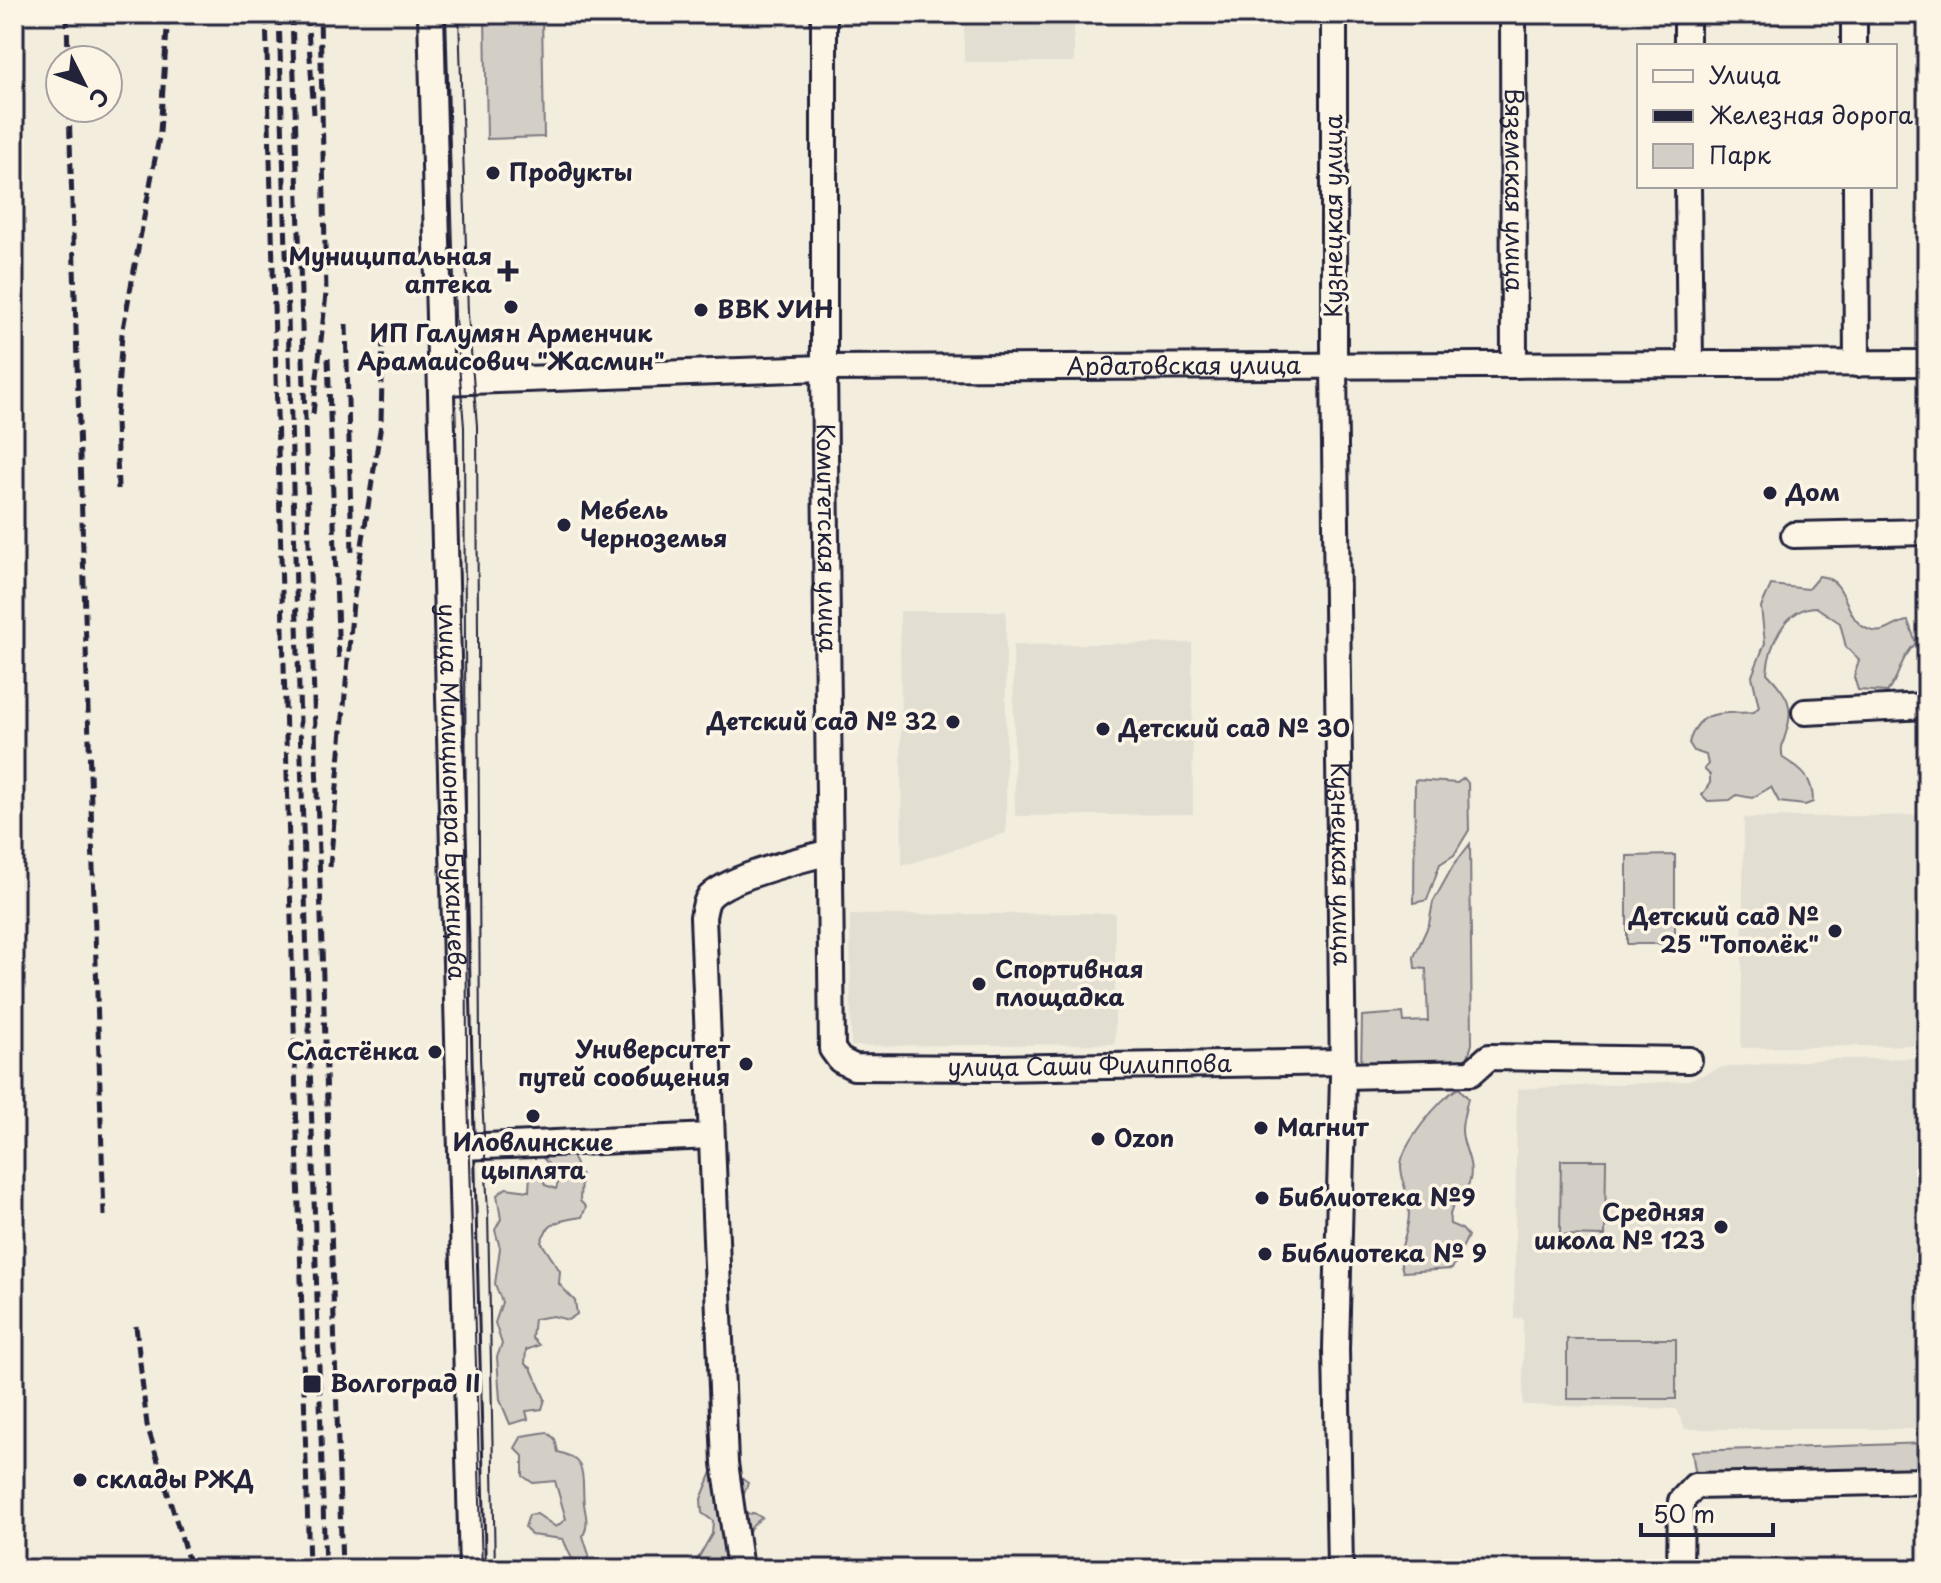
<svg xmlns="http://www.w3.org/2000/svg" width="1941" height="1583" viewBox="0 0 1941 1583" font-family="'Playpen Sans',sans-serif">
  <rect width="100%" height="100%" fill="#f3edde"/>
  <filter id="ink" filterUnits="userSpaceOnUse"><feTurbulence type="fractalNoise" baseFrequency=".0125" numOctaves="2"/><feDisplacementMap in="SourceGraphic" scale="16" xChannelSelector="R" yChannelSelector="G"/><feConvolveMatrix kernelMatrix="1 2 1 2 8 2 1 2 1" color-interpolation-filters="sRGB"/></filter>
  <g filter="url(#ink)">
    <path fill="#e3ded2" d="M964 14H1074V62H964Z
      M900 611H1006V833L902 866Z
      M1192 643 1193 814 1015 816 1013 645Z
      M1927 815V1045L1741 1048 1744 818Z
      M1115 913V1044L851 1046 850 915Z
      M1927 1058V1429H1685L1676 1409 1523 1405V1318L1514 1319 1517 1089 1686 1081 1723 1067 1832 1059Z"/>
    <path fill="#d4cfc6" stroke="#7b7880" stroke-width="2" d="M485 14H542L544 137 487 139Z
      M1819 576C1852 579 1841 624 1873 631 1888 634 1895 622 1908 621L1916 643C1898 661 1901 676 1887 692L1858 690 1854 677 1859 660 1846 647 1840 623 1816 607C1784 608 1769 646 1767 673 1787 694 1795 705 1786 733 1783 743 1780 748 1783 758 1802 770 1813 778 1813 802L1805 805 1779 802 1771 787 1752 798 1737 795 1730 800 1708 801 1702 795 1710 783V775L1704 769 1708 764 1706 755 1694 751 1689 743C1699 705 1727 715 1754 712L1759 707 1752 676 1765 643 1761 607 1771 585 1808 589Z
      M1464 778 1468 783 1469 830 1454 855 1440 864 1427 900 1414 903 1415 780 1457 783Z
      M1470 844 1472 1044 1466 1063 1361 1072 1362 1016 1403 1013 1404 1022 1428 1021 1426 969 1415 968 1414 957 1429 924 1433 902 1453 866Z
      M1675 855V944H1627V856Z
      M1459 1088 1468 1098C1466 1108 1462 1120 1462 1130 1462 1147 1474 1160 1470 1180 1465 1199 1447 1202 1450 1224L1462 1229 1468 1236 1452 1269 1403 1272C1396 1252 1405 1242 1408 1223 1412 1205 1402 1184 1401 1167 1400 1147 1441 1096 1459 1088Z
      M554 1148 571 1154 581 1175 580 1201 586 1207 582 1217C562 1220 547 1221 541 1242L560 1271 559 1284 575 1301 577 1314 568 1320 553 1316 534 1319 532 1338 539 1345 526 1350 525 1364 531 1368 545 1399 542 1409 526 1411 528 1419 510 1424 500 1400 497 1357 502 1344 495 1323 502 1302 495 1284 500 1248 495 1230 501 1219 497 1195 506 1188 529 1191 530 1174H542L545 1185 556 1189 562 1170 550 1166 542 1157Z
      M1561 1160H1606L1605 1236 1560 1235Z
      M1567 1339H1676V1399H1567Z
      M547 1432 555 1439 558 1452C590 1459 581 1480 584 1504 586 1517 589 1524 583 1536L589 1555 586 1561 572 1559 563 1539 531 1535 525 1527 529 1515 537 1514 556 1527 566 1519 555 1481 533 1483 523 1476V1456L515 1448 522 1436Z
      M1927 1443V1469L1710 1477 1695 1471 1692 1451Z
      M717 1460 748 1483 741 1502 745 1515 754 1513 762 1518C743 1530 742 1548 743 1569H699L695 1564 712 1534 713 1521 702 1513 701 1499Z"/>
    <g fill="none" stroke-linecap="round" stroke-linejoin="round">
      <g stroke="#22223b" stroke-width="30">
        <g id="minor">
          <path id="s1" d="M431 14 472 1569"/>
          <path id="s2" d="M824 14V368L832 1049 840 1060 854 1067 994 1068 1342 1062"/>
          <path id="s3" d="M1334 14V366L1343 1076 1336 1349 1340 1569"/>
          <path id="s4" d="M1513 14 1514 365"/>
          <path d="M1687 14V46"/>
          <path d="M1854 14V46"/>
          <path d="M1688 186 1690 364"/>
          <path d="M1856 186 1857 364"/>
          <path id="s5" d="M442 382 824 368 1927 363"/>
          <path d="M1794 535 1927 532"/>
          <path d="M1805 712 1927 706"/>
          <path d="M1343 1076 1471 1073 1489 1057 1689 1060"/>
          <path d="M463 1147 711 1136"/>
          <path d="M740 1569 725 1463 703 917C704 912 705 904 708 899 723 878 803 859 830 852"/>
          <path d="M1680 1569 1681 1501 1695 1486 1927 1481"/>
        </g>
      </g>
      <use href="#minor" stroke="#fcf5e5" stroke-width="24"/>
      <path stroke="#22223b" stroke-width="2" d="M446 14 455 315 464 427 467 1060 482 1569
        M459 14 468 314 477 426 480 1059 488 1213 495 1569"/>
      <path stroke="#22223b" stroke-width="5" stroke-dasharray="12 6" stroke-linecap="butt" d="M67 14 68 60
        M266 14 309 1569
        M279 14 325 1569
        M292 14 342 1569
        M307 14 314 114
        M69 108 104 1216
        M346 324 352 555
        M328 358 339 661
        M313 414 326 294 320 14
        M118 489 116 419 122 334 160 132 168 14
        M330 867 353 603 381 424 383 330
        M136 1326 147 1425 191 1569"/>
    </g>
  </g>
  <g fill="#22223b" stroke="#fcf5e5" stroke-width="3">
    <circle cx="493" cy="173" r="8"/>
    <path d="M504 259h8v8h8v8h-8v8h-8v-8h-8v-8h8z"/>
    <circle cx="511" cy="307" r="8"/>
    <circle cx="701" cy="310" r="8"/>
    <circle cx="1770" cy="493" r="8"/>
    <circle cx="564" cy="525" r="8"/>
    <circle cx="953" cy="722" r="8"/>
    <circle cx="1103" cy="729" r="8"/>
    <circle cx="1835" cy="931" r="8"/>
    <circle cx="979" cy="984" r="8"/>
    <circle cx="435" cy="1052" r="8"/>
    <circle cx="746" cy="1064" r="8"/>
    <circle cx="533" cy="1116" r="8"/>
    <circle cx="1261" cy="1128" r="8"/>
    <circle cx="1098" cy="1139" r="8"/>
    <circle cx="1262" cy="1198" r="8"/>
    <circle cx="1721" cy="1227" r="8"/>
    <circle cx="1265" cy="1254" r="8"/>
    <rect x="302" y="1374" width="20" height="20" rx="4"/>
    <circle cx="80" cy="1480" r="8"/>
  </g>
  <g text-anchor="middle" stroke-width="7" stroke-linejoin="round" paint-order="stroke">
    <g font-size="24" font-weight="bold" fill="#22223b" stroke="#fcf5e5" text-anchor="start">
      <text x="509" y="181">Продукты</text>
      <text x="492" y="265" text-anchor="end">Муниципальная<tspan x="492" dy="28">аптека</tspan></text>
      <text x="717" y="318">ВВК УИН</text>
      <text x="511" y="342" text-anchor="middle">ИП Галумян Арменчик<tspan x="511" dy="28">Арамаисович "Жасмин"</tspan></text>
      <text x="1786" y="501">Дом</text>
      <text x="580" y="519">Мебель<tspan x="580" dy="28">Черноземья</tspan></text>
      <text x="937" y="730" text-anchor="end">Детский сад № 32</text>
      <text x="1119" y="737">Детский сад № 30</text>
      <text x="1819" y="925" text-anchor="end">Детский сад №<tspan x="1819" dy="28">25 "Тополёк"</tspan></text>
      <text x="995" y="978">Спортивная<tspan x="995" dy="28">площадка</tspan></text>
      <text x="730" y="1058" text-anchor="end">Университет<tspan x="730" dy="28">путей сообщения</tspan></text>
      <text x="419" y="1060" text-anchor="end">Сластёнка</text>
      <text x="1277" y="1136">Магнит</text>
      <text x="1114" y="1147">Ozon</text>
      <text x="533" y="1151" text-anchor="middle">Иловлинские<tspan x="533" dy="28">цыплята</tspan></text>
      <text x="1278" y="1206">Библиотека №9</text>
      <text x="1705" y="1221" text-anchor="end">Средняя<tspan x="1705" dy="28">школа № 123</tspan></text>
      <text x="1281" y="1262">Библиотека № 9</text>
      <text x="330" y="1392">Волгоград II</text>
      <text x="96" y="1488">склады РЖД</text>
    </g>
    <g font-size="24" fill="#22223b" stroke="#fcf5e5">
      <text dy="8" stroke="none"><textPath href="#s4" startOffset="176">Вяземская улица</textPath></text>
      <text transform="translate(1334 216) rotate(-90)" y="8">Кузнецкая улица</text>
      <text dy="8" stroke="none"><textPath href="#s5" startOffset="742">Ардатовская улица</textPath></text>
      <text dy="8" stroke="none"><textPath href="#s2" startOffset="524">Комитетская улица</textPath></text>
      <text dy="8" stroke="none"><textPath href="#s1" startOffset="778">улица Милиционера Буханцева</textPath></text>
      <text dy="8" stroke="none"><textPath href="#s3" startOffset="850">Кузнецкая улица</textPath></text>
      <text dy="8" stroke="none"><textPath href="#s2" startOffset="1300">улица Саши Филиппова</textPath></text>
    </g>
  </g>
  <rect width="1941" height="1583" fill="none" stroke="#fcf5e5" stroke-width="48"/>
  <rect x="24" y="24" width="1893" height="1535" fill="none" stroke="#22223b" stroke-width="3" filter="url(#ink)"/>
  <rect x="1637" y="44" width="260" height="144" fill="#fcf5e5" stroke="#a5a1a1" stroke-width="2"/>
  <rect x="1653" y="70" width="40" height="12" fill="#fcf5e5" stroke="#a5a1a1" stroke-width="2"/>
  <text x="1709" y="84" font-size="24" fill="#22223b">Улица</text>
  <rect x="1653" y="110" width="40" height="12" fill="#22223b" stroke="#a5a1a1" stroke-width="2"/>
  <text x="1709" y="124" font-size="24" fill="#22223b">Железная дорога</text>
  <rect x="1653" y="144" width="40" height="24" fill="#d4cfc6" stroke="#a5a1a1" stroke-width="2"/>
  <text x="1709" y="164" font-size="24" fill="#22223b">Парк</text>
  <g transform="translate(84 84) rotate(132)"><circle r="38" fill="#fcf5e5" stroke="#a5a1a1" stroke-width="2"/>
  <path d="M0-6L14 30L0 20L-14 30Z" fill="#22223b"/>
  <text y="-12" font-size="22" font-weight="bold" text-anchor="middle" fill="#22223b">С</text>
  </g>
  <path d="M1641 1523v12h132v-12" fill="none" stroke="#22223b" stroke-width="4"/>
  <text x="1653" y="1523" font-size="24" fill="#22223b" stroke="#fcf5e5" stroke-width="6" paint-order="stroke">50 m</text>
</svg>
